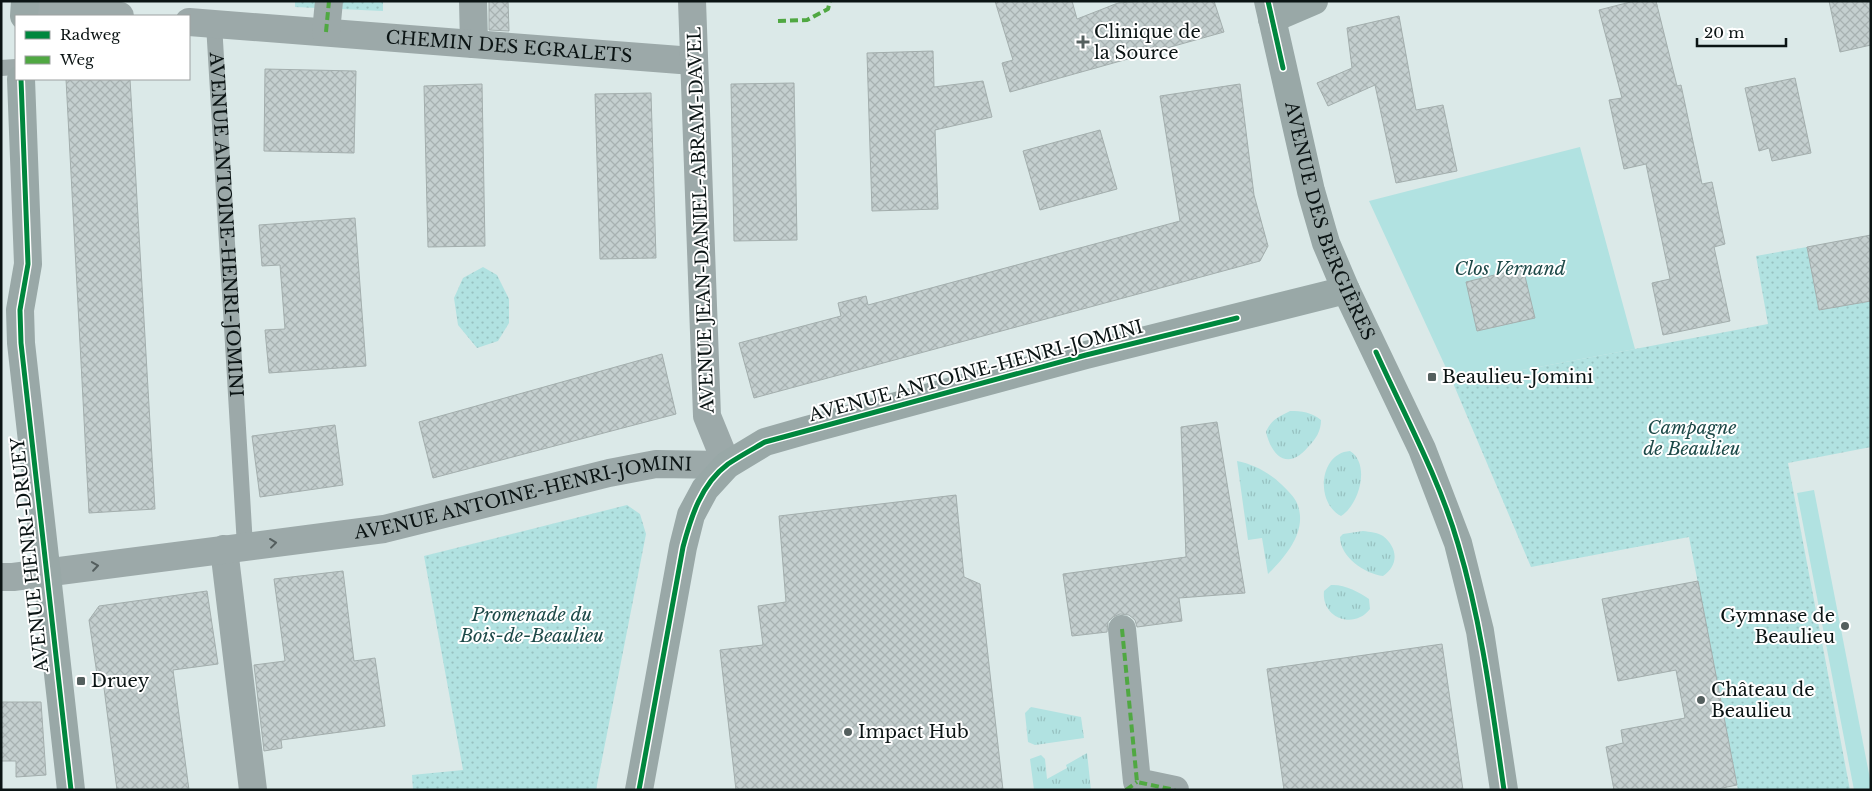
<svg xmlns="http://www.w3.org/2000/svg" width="1872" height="791" viewBox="0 0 1872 791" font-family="'Libre Baskerville',serif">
  <defs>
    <pattern id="grass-tufts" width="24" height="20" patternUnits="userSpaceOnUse" patternTransform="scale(1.25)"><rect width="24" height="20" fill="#b1e2e1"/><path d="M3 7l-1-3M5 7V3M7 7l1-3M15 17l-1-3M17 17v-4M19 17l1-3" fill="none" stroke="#97c1c0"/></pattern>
    <pattern id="park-dots" width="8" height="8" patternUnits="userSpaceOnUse" patternTransform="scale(1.25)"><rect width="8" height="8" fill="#b1e2e1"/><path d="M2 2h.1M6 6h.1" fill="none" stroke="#97c1c0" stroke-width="1.8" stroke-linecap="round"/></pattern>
    <pattern id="building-cross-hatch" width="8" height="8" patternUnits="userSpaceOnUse" patternTransform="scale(1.25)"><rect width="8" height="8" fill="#c4cfcf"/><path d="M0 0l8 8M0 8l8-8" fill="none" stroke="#a7b1b1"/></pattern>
  </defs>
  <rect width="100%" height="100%" fill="#dbe9e8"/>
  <path fill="url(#grass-tufts)" d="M1290 411C1302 411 1311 412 1321 420 1321 431 1316 439 1308 447 1289 470 1272 458 1266 432 1271 420 1278 417 1290 411Z
    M1350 451C1371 464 1359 505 1341 516 1315 503 1319 453 1350 451Z
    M1237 461C1253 464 1270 473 1281 484 1287 490 1296 498 1298 506 1307 532 1285 557 1268 574L1262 538 1248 540Z
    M1363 531C1370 532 1377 532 1383 536 1398 548 1399 565 1383 576 1365 574 1340 557 1340 537L1343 534Z
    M1331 585C1344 584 1359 592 1369 599L1370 609C1354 630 1321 618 1324 591Z
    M1031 707 1081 717 1084 738 1035 745 1028 742 1025 713Z
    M1087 753 1091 790H1034L1030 759 1041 755 1045 759 1047 779 1067 768 1066 765Z"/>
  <path fill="url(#park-dots)" d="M295 1H383V11L295 7Z
    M1807 247 1819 310 1871 301V447L1788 463 1850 790H1738L1689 537 1531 567 1453 383 1768 324 1756 256Z
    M483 267 497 275 509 299V323L498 341 477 348 458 325 454 298 463 278Z
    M627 505 640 514 646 534 596 790H413L412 775 463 770 424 556Z"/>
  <path fill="#b1e2e1" d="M1580 147 1635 349 1453 383 1369 201Z
    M1814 490 1871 784V790H1854L1797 493Z"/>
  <path fill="url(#building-cross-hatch)" stroke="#a3aead" d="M489 1H508L509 31 489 30Z
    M995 1H1072L1077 19 1118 3 1143 1H1214L1224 32 1010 92 1002 63 1013 60Z
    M1634 1H1656L1677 86 1681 85 1702 184 1712 182 1725 244 1714 247 1730 321 1663 335 1652 283 1670 279 1646 164 1624 169 1609 100 1622 98 1599 10Z
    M1829 1H1871V45L1840 52Z
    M1399 16 1416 110 1443 105 1457 171 1396 183 1375 85 1328 106 1317 83 1352 68 1347 28Z
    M933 51 934 87 983 81 992 117 935 130 938 209 872 211 867 53Z
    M265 69 356 71 354 153 264 151Z
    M1795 78 1811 153 1772 161 1769 148 1759 151 1745 88Z
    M66 79H130L155 509 89 513Z
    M794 83 797 240 734 241 731 84Z
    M482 84 485 246 428 247 424 86Z
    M1240 84 1254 195 1268 246 1260 261 754 398 739 343 841 316 838 303 866 296 868 305 1180 221 1160 96Z
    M651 93 656 258 600 259 595 94Z
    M1100 130 1117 189 1040 210 1023 151Z
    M355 218 366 366 269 373 265 330 285 329 280 265 262 266 259 225Z
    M1871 235V301L1819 310 1807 247Z
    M1523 268 1535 318 1477 331 1466 282Z
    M662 354 676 414 433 478 419 422Z
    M1217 422 1245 593 1179 598 1182 621 1137 627 1135 620 1129 615 1120 614 1113 617 1108 622 1107 632 1072 636 1063 574 1186 557 1181 427Z
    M335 425 343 485 260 497 252 436Z
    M956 495 964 577 980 584 1003 790H736L720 650 763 645 758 606 786 602 779 516Z
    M343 571 354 661 375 658 385 726 281 740 282 748 264 751 254 665 285 661 274 579Z
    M1698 581 1737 785 1713 790H1614L1606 747 1623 743 1621 730 1685 718 1676 670 1618 681 1602 599Z
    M207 591 218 664 173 670 189 790H117L103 680 98 681 89 620 99 606Z
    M1442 644 1463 790H1284L1267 669Z
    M1 702H41L46 775 16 777V761H1Z"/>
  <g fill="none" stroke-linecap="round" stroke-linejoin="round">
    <g stroke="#9ca9a9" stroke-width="16">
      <path id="s1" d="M214 24 245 546"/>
      <path d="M1 68 16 67"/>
    </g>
    <g stroke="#9ca9a9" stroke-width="28">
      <path d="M473 1 474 44"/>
      <path d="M25 7 120 16"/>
      <path id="s2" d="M189 22 693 61"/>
      <path d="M326 32 329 1"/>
      <path d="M224 549 253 790"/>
      <path id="s3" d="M1 577H13L384 529 609 473 656 464 727 465 707 416 692 1"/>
      <path d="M1122 629 1137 782 1175 790"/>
    </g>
    <g stroke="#99a8a7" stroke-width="28">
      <path id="s4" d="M1268 1 1311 191 1326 243 1346 290 1422 449 1458 543 1480 631 1504 790"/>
      <path d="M24 16 25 1"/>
      <path d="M1272 19 1314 1"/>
      <path d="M21 79 28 264 20 310 21 343 71 790"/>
      <path d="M639 790 683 547 691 515 705 489 727 465 765 442 807 430 1086 355 1346 290"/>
    </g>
    <path stroke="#50a842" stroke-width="4" stroke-dasharray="8 4" stroke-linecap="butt" d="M778 21 807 20 828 9 830 1
      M326 32 329 1
      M1122 629 1137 782 1175 790
      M1126 790 1137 782"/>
    <g stroke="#fff" stroke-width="8">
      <path id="cycleway" d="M1268 1 1283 68
        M21 79 28 264 20 310 21 343 71 790
        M1376 352C1404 414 1439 478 1458 544 1482 624 1492 707 1504 790
        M639 790 683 547C691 517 701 484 728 464 740 456 753 449 765 442L1086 355 1237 318"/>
    </g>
    <use href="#cycleway" stroke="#00873e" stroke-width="5"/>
  </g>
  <defs><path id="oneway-chevron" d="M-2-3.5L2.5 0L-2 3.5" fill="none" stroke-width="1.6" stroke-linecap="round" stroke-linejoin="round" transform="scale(1.25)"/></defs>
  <g stroke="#545e5e">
    <use href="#oneway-chevron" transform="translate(273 543) rotate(-7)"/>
    <use href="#oneway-chevron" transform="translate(95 566) rotate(-8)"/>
  </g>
  <g fill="#545f5e" stroke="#fff" stroke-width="2">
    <path d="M1080.5 34.5h5v5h5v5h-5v5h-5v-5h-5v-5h5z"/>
    <rect x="1427" y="372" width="10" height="10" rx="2.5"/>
    <circle cx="1845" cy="626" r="5"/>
    <rect x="76" y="676" width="10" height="10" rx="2.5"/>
    <circle cx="1701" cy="700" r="5"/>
    <circle cx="848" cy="732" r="5"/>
  </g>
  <g text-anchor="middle" stroke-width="4" stroke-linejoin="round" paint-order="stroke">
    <g font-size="18" fill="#0b1414" stroke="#fff" text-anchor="start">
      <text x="1094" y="38">Clinique de<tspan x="1094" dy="21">la Source</tspan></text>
      <text x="1442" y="383">Beaulieu-Jomini</text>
      <text x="1835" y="622" text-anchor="end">Gymnase de<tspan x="1835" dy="21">Beaulieu</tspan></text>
      <text x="91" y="687">Druey</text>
      <text x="1711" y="696">Château de<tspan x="1711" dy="21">Beaulieu</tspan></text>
      <text x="858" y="738">Impact Hub</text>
    </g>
    <g font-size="18" fill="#0b1414" stroke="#fff">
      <text dy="6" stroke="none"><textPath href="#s2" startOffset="321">CHEMIN DES EGRALETS</textPath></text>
      <text transform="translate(701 220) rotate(-92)" y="6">AVENUE JEAN-DANIEL-ABRAM-DAVEL</text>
      <text dy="6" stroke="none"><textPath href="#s4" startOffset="229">AVENUE DES BERGIÈRES</textPath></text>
      <text dy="6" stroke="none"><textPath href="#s1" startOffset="201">AVENUE ANTOINE-HENRI-JOMINI</textPath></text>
      <text transform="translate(976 371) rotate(-15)" y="6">AVENUE ANTOINE-HENRI-JOMINI</text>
      <text dy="6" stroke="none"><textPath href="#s3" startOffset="529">AVENUE ANTOINE-HENRI-JOMINI</textPath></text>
      <text transform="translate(30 555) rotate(-96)" y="6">AVENUE HENRI-DRUEY</text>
    </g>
    <g font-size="18" font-style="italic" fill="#1d4948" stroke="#fff">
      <text x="1510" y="275">Clos Vernand</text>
      <text x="1692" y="434">Campagne<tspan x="1692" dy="21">de Beaulieu</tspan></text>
      <text x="532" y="621">Promenade du<tspan x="532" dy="21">Bois-de-Beaulieu</tspan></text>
    </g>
  </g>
  <rect width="1872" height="791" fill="none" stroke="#0b1414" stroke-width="5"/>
  <rect x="15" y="15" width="175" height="65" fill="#ffffff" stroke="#9da1a1"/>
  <rect x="25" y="31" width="25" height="8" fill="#00873e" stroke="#9da1a1"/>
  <text x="60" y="40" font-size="15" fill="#0b1414">Radweg</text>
  <rect x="25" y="56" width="25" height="8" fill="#50a842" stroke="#9da1a1"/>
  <text x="60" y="65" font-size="15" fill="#0b1414">Weg</text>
  <path d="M1697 38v8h89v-8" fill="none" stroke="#0b1414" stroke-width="2.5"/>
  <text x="1704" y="38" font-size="15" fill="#0b1414" stroke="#ffffff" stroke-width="4" paint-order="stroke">20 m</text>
</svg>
